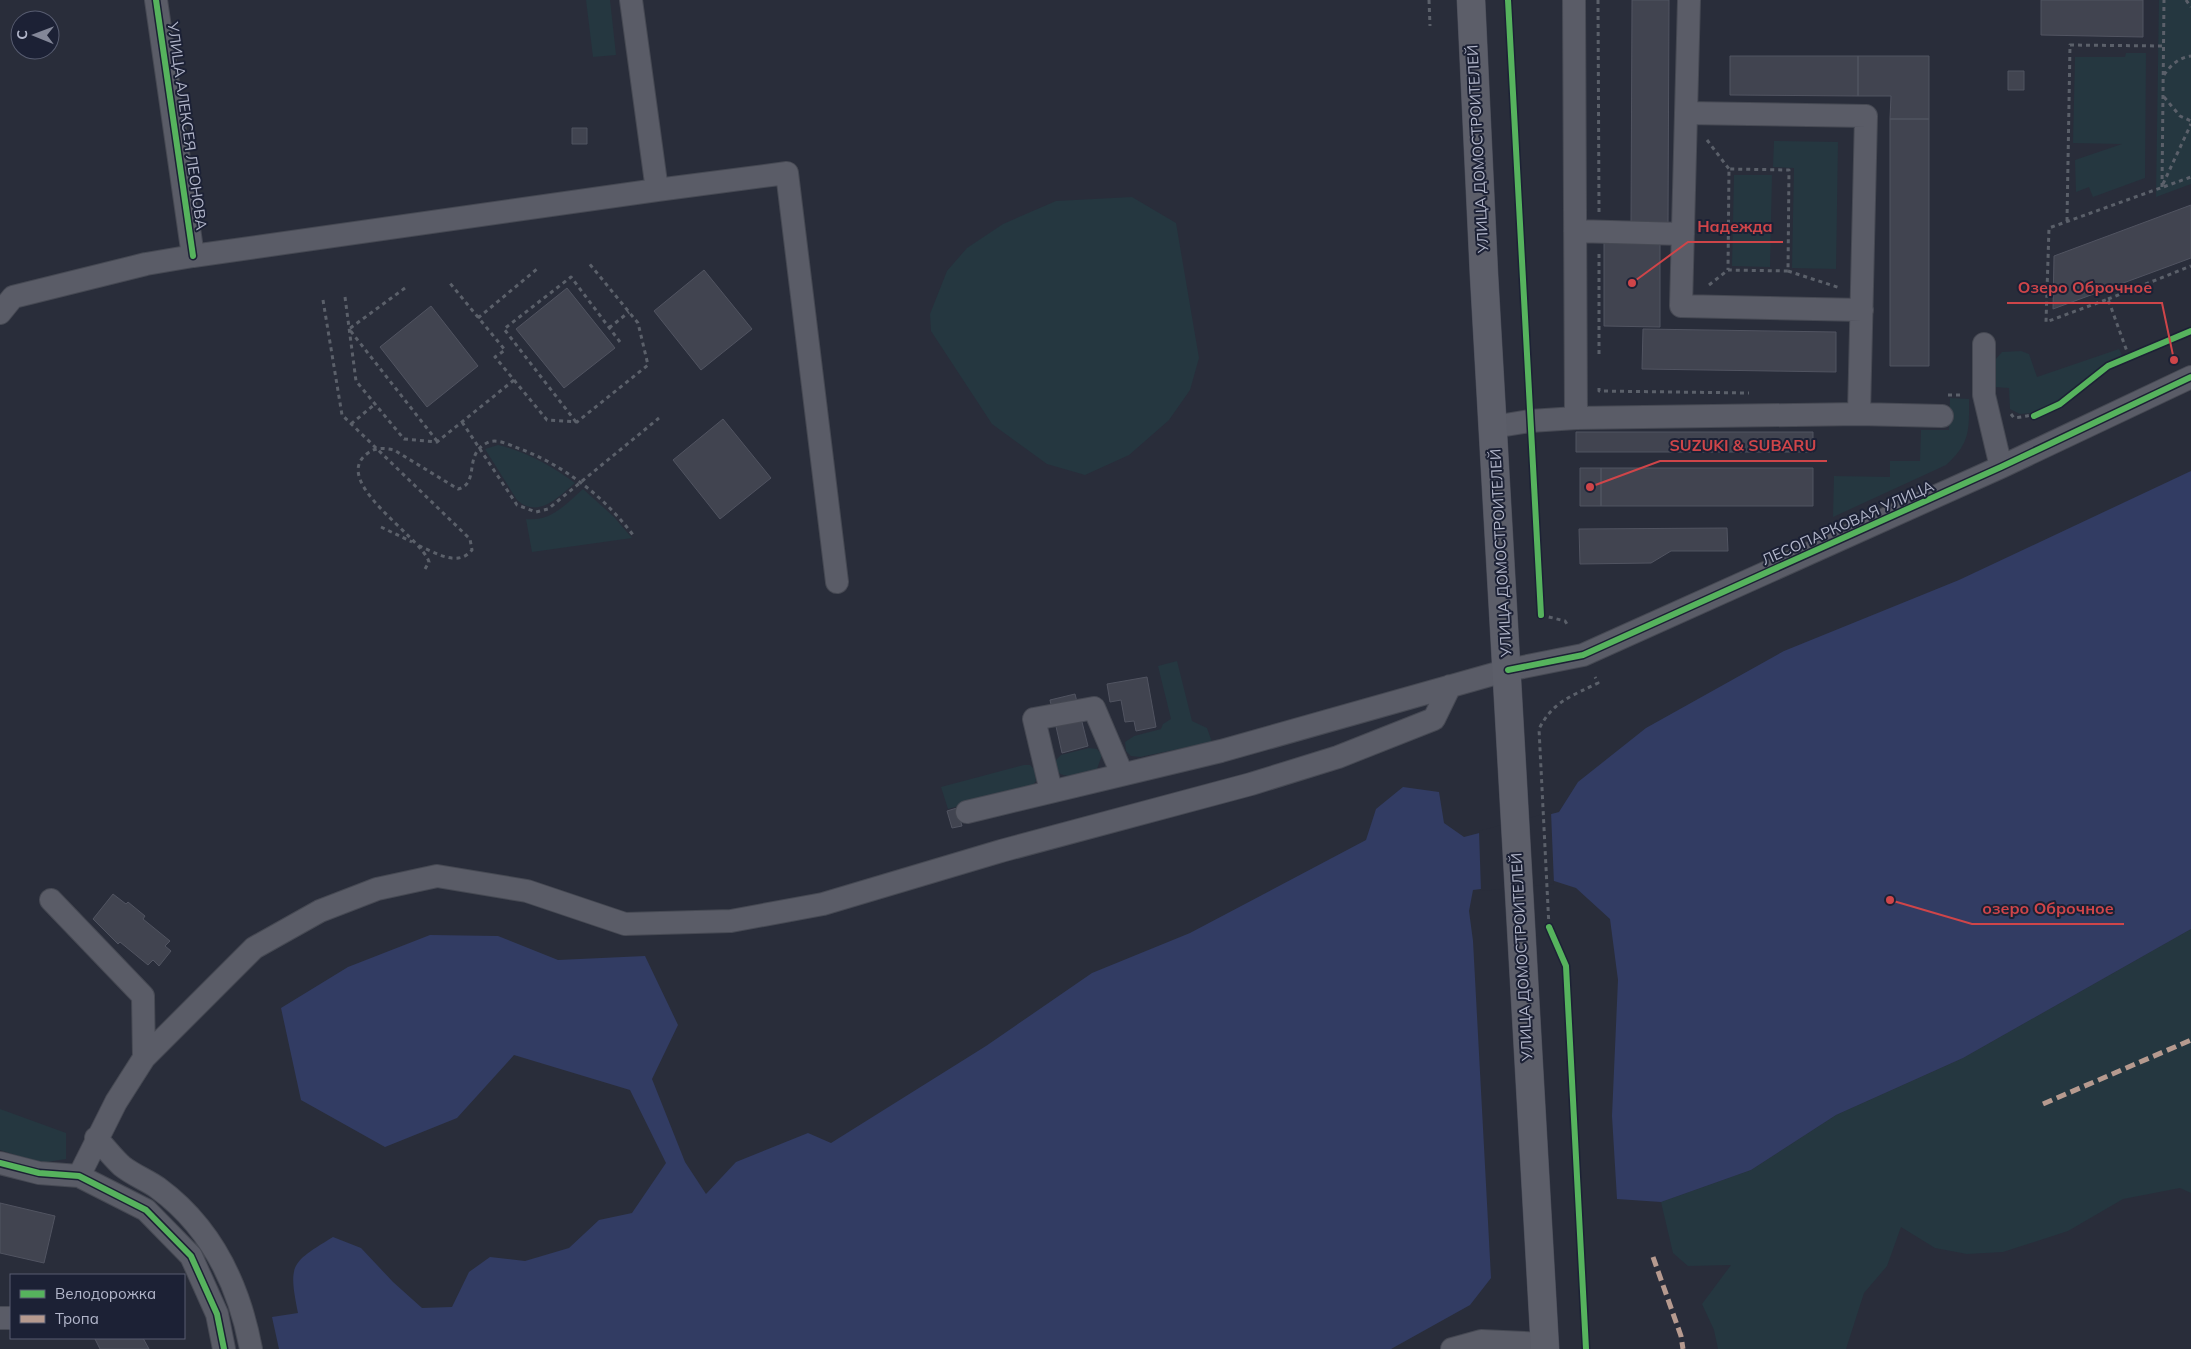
<svg xmlns="http://www.w3.org/2000/svg" width="2191" height="1349" viewBox="0 0 2191 1349" font-family="Mulish,sans-serif">
  <rect width="100%" height="100%" fill="#292d3a"/>
  <path fill="#253740" d="M586 0H610L616 55 593 57Z
    M2159 0H2191V184L2156 197Z
    M2126 53H2146L2145 178 2093 197 2089 187 2076 192 2075 160 2122 144 2073 143 2075 57H2125Z
    M1774 141 1838 142 1836 269 1792 268 1794 168 1773 167Z
    M1734 175H1772L1770 267 1732 266Z
    M1132 197 1176 223 1199 358 1190 390 1169 420 1129 455 1085 475 1047 464 992 424 931 331 930 314 947 271 967 248 1003 224 1056 201Z
    M2119 349 2123 357 2104 365 2058 401 2032 413 2020 414 2010 409 2009 388 1994 387 1995 360 2002 352 2021 351 2029 354 2037 377Z
    M1950 398 1969 399C1969 429 1971 443 1946 465L1833 517 1834 476 1890 477V461H1920L1921 430H1949Z
    M498 445C526 452 552 466 575 483 558 497 539 519 517 500L485 449Z
    M583 489 614 517 632 538 532 552 526 519C551 522 566 504 583 489Z
    M1177 661 1192 721 1207 728 1212 742 1140 757 1131 756 1126 751 1125 742 1134 736 1161 729 1163 724 1171 719 1158 666Z
    M1089 748 1097 749 1102 755 1097 769C1082 773 1066 782 1054 769L1055 761 1061 755Z
    M1024 765H1030L1035 770 1036 781 1032 786 948 809 941 787Z
    M2191 929V1193L2180 1188 2123 1199 2068 1231 2003 1252 1967 1254 1935 1248 1901 1227 1887 1266 1864 1293 1846 1349H1718L1714 1330 1702 1304 1731 1265 1688 1266 1673 1253 1661 1202 1751 1170 1836 1115 1963 1058Z
    M0 1109 66 1133V1159L41 1163 0 1150Z"/>
  <path fill="#323c63" d="M2191 471V929L1963 1058 1836 1115 1751 1170 1661 1202 1617 1199 1612 1116 1618 980 1610 919 1576 888 1551 880 1473 890 1469 911 1473 941 1491 1278 1470 1305 1391 1349H279L272 1317 298 1313C288 1263 291 1263 333 1237L361 1248 393 1282 422 1308 452 1307 469 1272 490 1257 525 1261 569 1248 599 1220 632 1213 666 1163 630 1090 514 1055 457 1118 385 1147 301 1100 281 1008 348 967 430 935 498 936 558 960 645 956 678 1025 652 1079 685 1162 706 1194 736 1162 808 1133 831 1143 986 1046 1092 973 1190 933 1366 840 1376 809 1403 787 1439 792 1444 823 1464 837 1559 812 1578 782 1646 728 1784 651 1959 580Z"/>
  <path fill="#292d3a" d="M1551 812 1554 884 1481 891 1479 831Z"/>
  <path fill="#414450" stroke="#515461" d="M1632 0H1669L1668 224H1631Z
    M2041 0H2143V37L2041 35Z
    M1730 56H1858V96L1730 95Z
    M1858 56H1929V119H1890L1891 96H1858Z
    M2008 71H2024V90H2008Z
    M1890 119H1929V366H1890Z
    M572 128H587V144H572Z
    M2191 205V258L2053 309 2054 256Z
    M1604 239H1660V327L1604 326Z
    M704 270 752 329 701 370 654 311Z
    M567 288 615 348 564 388 516 329Z
    M431 306 478 366 427 407 380 347Z
    M1643 329 1836 332V372L1642 369Z
    M723 419 771 478 720 519 673 460Z
    M1576 432H1813V452H1576Z
    M1580 468H1601V506H1580Z
    M1601 468H1813V506H1601Z
    M1727 528 1728 551H1671L1651 563 1580 564 1579 529Z
    M1147 677 1156 727 1136 731 1134 721 1125 722 1121 700 1110 702 1107 684Z
    M1075 694 1088 746 1062 753 1050 700Z
    M957 808 962 826 952 828 947 811Z
    M113 894 126 904 128 902 145 916 143 919 170 941 165 946 171 951 159 966 153 960 148 965 120 942 118 944 93 919Z
    M0 1203 55 1216 44 1263 0 1253Z
    M97 1338H143L149 1349H100L95 1339Z"/>
  <g fill="none" stroke-linecap="round" stroke-linejoin="round">
    <g stroke="#464953" stroke-width="24">
      <path id="minor" d="M156 0 193 256
        M1574 0 1576 418
        M1686 113 1689 0
        M657 190 787 173 837 582
        M1575 231 1683 234
        M0 313 13 297 146 264 193 256 657 190 631 0
        M1984 344V395L2001 467
        M1859 414 1866 116 1686 113 1681 306 1862 310
        M1493 427 1530 421 1576 418 1859 414 1942 416
        M1051 791 1034 719 1094 708 1122 774
        M967 812 1221 751 1508 670 1583 655 2001 467 2191 377
        M51 900 143 996 144 1058
        M96 1138C105 1147 113 1158 122 1166 133 1175 147 1180 158 1188 211 1227 239 1285 251 1349
        M0 1163 39 1173 79 1176 146 1210 191 1256 217 1314 224 1349
        M79 1176 116 1102 144 1058 254 948 320 911 377 889 437 876 527 891 625 924 731 921 823 904 1001 851 1251 784 1338 757 1434 719 1450 686
        M0 1318H11
        M1452 1349 1481 1341 1545 1344"/>
    </g>
    <g stroke="#474a56" stroke-width="29">
      <path id="major" d="M1471 0 1484 275 1545 1349"/>
    </g>
    <path stroke="#5b606a" stroke-width="3" stroke-dasharray="4 4" stroke-linecap="butt" d="M1429 0 1430 26
      M1598 0 1599 212
      M2186 0 2191 7
      M2164 75C2171 65 2178 58 2191 56
      M2164 97 2180 116 2191 121
      M1707 140 1729 169
      M2163 184 2191 124
      M2162 187 2164 0
      M2067 221 2070 45 2164 46
      M1788 271 1840 288
      M1709 285 1728 270 1788 271 1789 170 1729 169 1728 270
      M405 288 349 329 437 441
      M345 297 356 381 404 439 437 442 514 380 495 357 505 350 449 282
      M2108 299 2191 266
      M323 300 342 415 470 539 472 550C457 568 435 552 417 545
      M478 318 537 269
      M609 328 629 312
      M1599 354V251
      M2129 357 2108 299 2046 322 2049 228 2191 177
      M514 380 547 420 577 422 648 365 638 323 588 262
      M1599 388V391L1749 393
      M1948 395H1964
      M2011 414 2014 418C2059 413 2073 391 2107 367 2118 360 2179 333 2191 331
      M462 422 517 505 536 512 548 509 659 418
      M576 422 504 329 571 277 620 342
      M351 424 375 404
      M381 527 412 542
      M425 569 429 562C422 537 328 481 368 453 376 447 385 448 394 450L458 489C481 483 462 453 489 442 497 439 508 444 515 447 561 463 604 496 633 535
      M1541 615 1565 621 1569 627
      M1549 927 1539 729C1553 701 1572 696 1598 683L1595 677"/>
    <use href="#minor" stroke="#5a5c67" stroke-width="22"/>
    <use href="#major" stroke="#5c5e69" stroke-width="28"/>
    <path stroke="#b69a8f" stroke-width="5" stroke-dasharray="10 5" stroke-linecap="butt" d="M2043 1104 2191 1040
      M1653 1257 1681 1336 1683 1349"/>
    <g stroke="#1c2135" stroke-width="9">
      <path id="cycleway" d="M156 0 193 256
        M1508 0 1541 615
        M2034 416 2060 404 2108 366 2191 331
        M1508 670 1583 655 2001 467 2191 377
        M1549 927 1566 966 1586 1349
        M0 1163 39 1173 79 1176 146 1210 191 1256 217 1314 224 1349"/>
    </g>
    <use href="#cycleway" stroke="#56b35d" stroke-width="6"/>
  </g>
  <g text-anchor="middle" stroke-width="4" stroke-linejoin="round" paint-order="stroke">
    <g font-size="15" fill="#b3b7cb" stroke="#1c2135">
      <text transform="translate(187 126) rotate(82)" y="5">УЛИЦА АЛЕКСЕЯ ЛЕОНОВА</text>
      <text transform="translate(1478 149) rotate(-93)" y="5">УЛИЦА ДОМОСТРОИТЕЛЕЙ</text>
      <text transform="translate(1848 523) rotate(-24)" y="5">ЛЕСОПАРКОВАЯ УЛИЦА</text>
      <text transform="translate(1501 553) rotate(-93)" y="5">УЛИЦА ДОМОСТРОИТЕЛЕЙ</text>
      <text transform="translate(1522 957) rotate(-93)" y="5">УЛИЦА ДОМОСТРОИТЕЛЕЙ</text>
    </g>
  </g>
  <path fill="none" stroke="#cf4549" stroke-width="2" d="M1632 283L1688 242H1783M2174 360L2162 303H2007M1590 487L1660 461H1827M1890 900L1972 924H2124"/>
  <g fill="#cf4549" stroke="#1c2135" stroke-width="2">
    <circle cx="1632" cy="283" r="5"/>
    <circle cx="2174" cy="360" r="5"/>
    <circle cx="1590" cy="487" r="5"/>
    <circle cx="1890" cy="900" r="5"/>
  </g>
  <g font-size="16" text-anchor="middle" font-weight="bold" fill="#cf4549" stroke="#1c2135" stroke-width="4" stroke-linejoin="round" paint-order="stroke">
    <text x="1735" y="232">Надежда</text>
    <text x="2085" y="293">Озеро Оброчное</text>
    <text x="1743" y="451">SUZUKI &amp; SUBARU</text>
    <text x="2048" y="914">озеро Оброчное</text>
  </g>
  <rect x="10" y="1274" width="175" height="65" fill="#1c2135" stroke="#585d71"/>
  <rect x="20" y="1290" width="25" height="8" fill="#56b35d" stroke="#585d71"/>
  <text x="55" y="1299" font-size="15" fill="#b3b7cb">Велодорожка</text>
  <rect x="20" y="1315" width="25" height="8" fill="#b69a8f" stroke="#585d71"/>
  <text x="55" y="1324" font-size="15" fill="#b3b7cb">Тропа</text>
  <g transform="translate(35 35) rotate(271)"><circle r="24" fill="#1c2135" stroke="#585d71"/>
  <path d="M0-4L9 19L0 12L-9 19Z" fill="#838798"/>
  <text y="-8" font-size="14" font-weight="bold" text-anchor="middle" fill="#b3b7cb">С</text>
  </g>
</svg>
